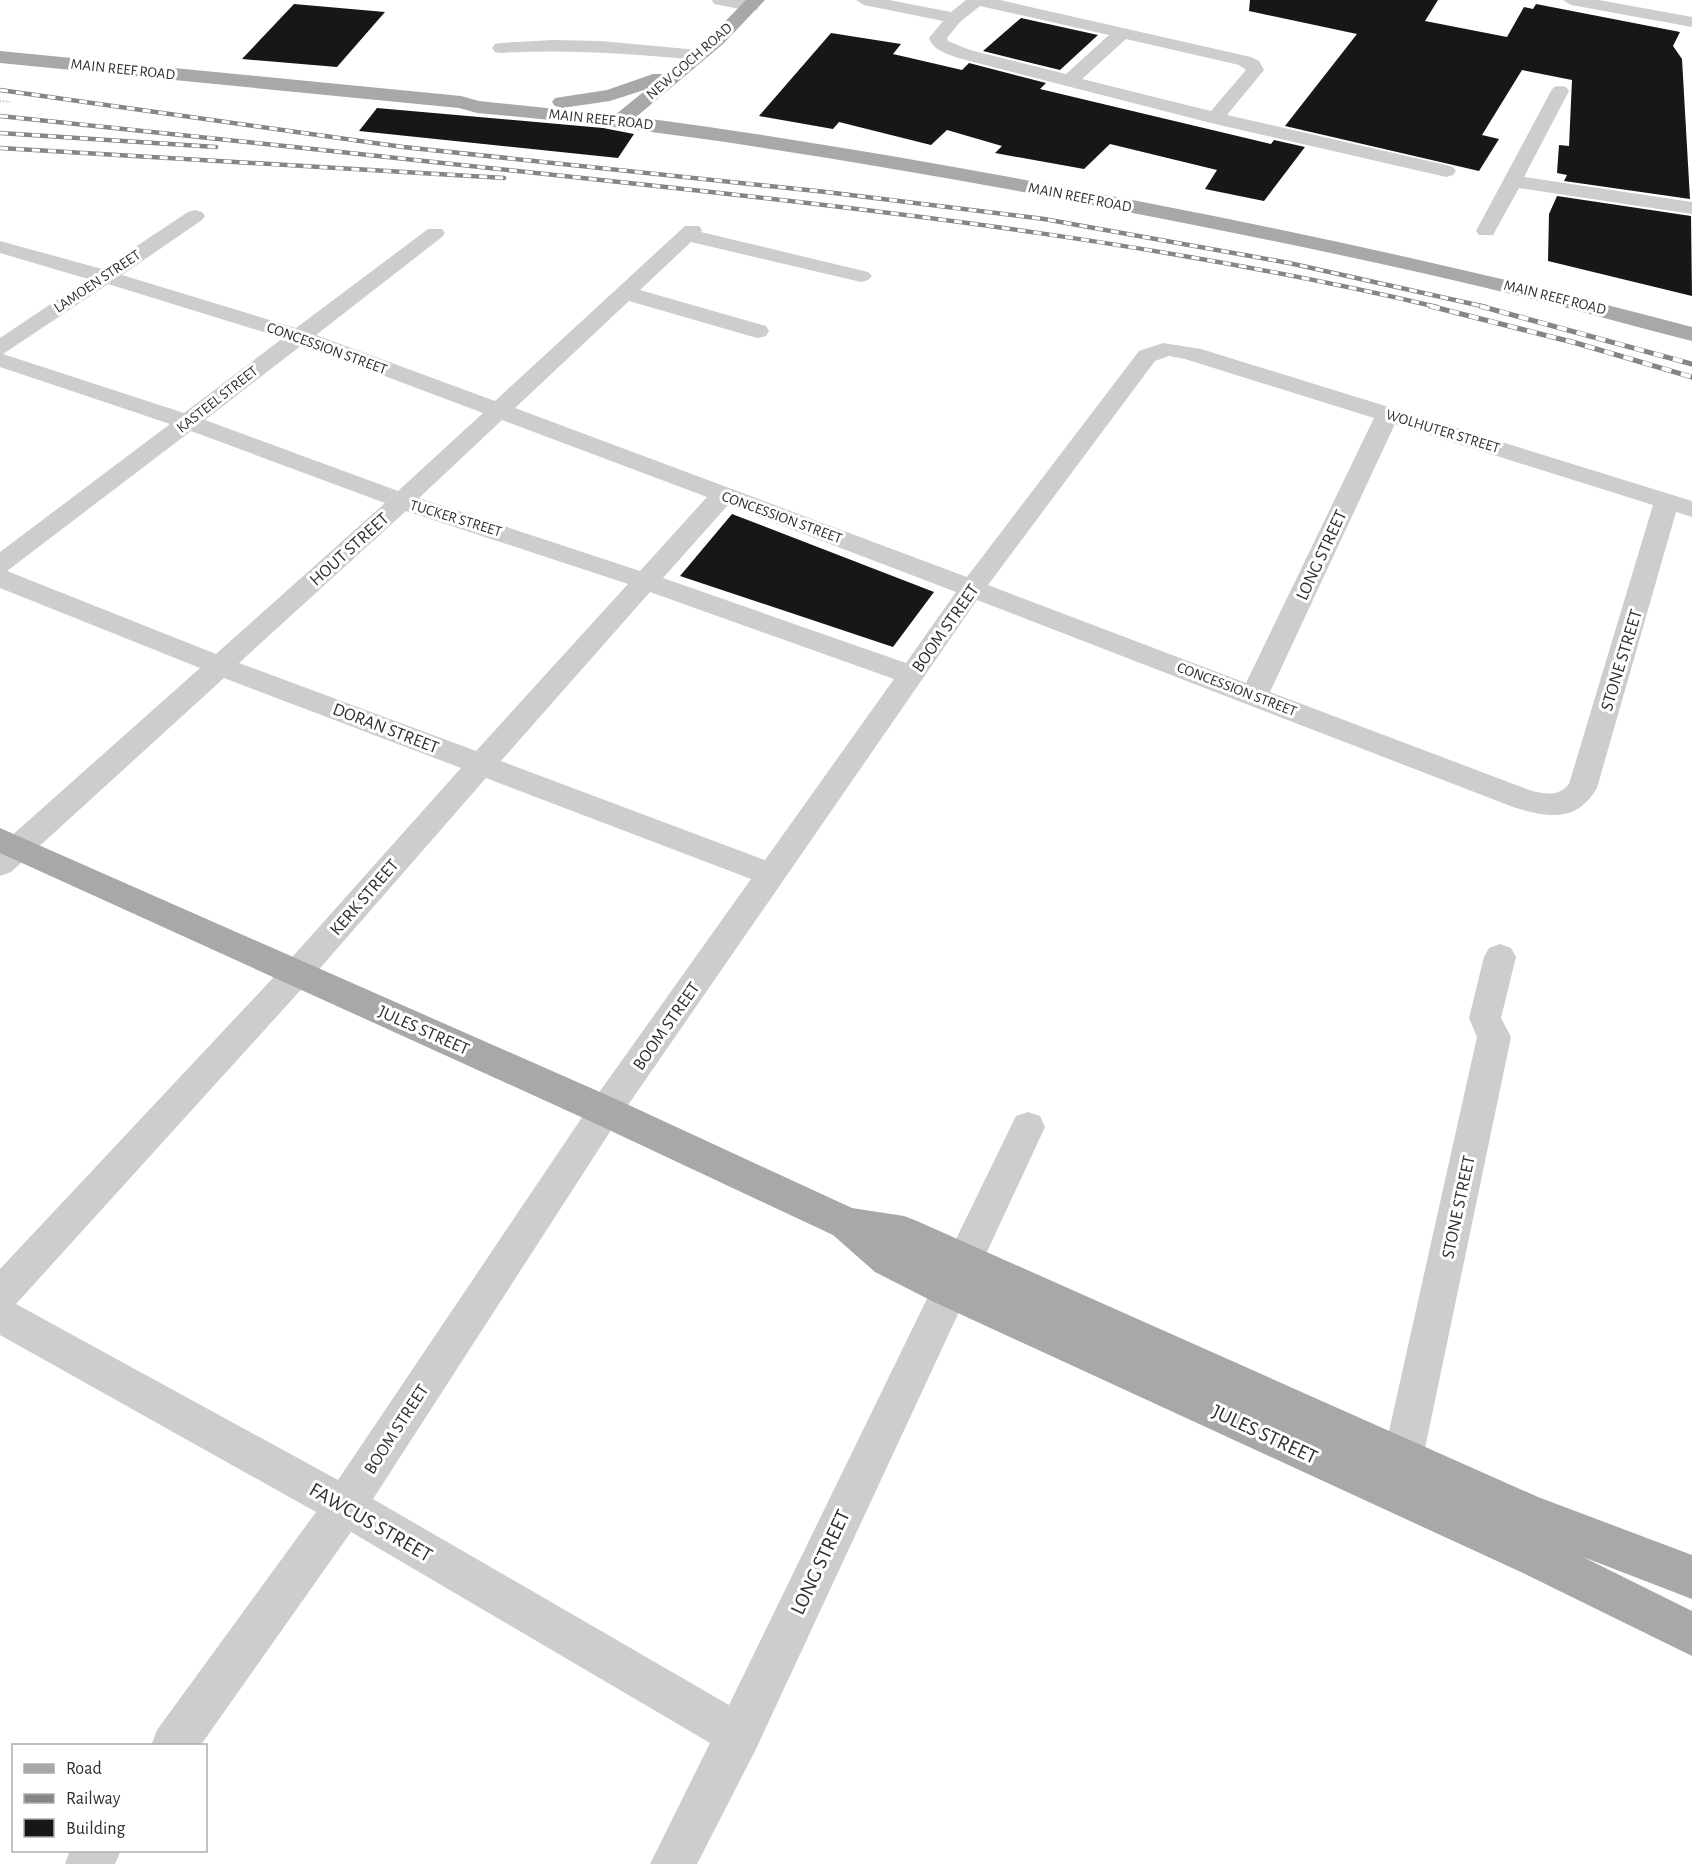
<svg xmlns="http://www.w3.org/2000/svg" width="1692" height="1864" viewBox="0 0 1692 1864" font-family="'Alegreya Sans',sans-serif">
  <rect width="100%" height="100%" fill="#fff"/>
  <path fill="#171717" d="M1250 0H1438L1425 21 1507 37 1524 7 1533 9 1536 4 1680 32 1673 46 1682 59 1690 199 1564 181 1567 175 1557 173 1559 145 1569 146 1572 80 1522 70 1482 135 1499 139 1479 171 1285 126 1357 34 1249 11Z
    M294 4 385 12 337 67 242 59Z
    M1021 18 1098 35 1060 70 983 51Z
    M831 33 901 44 893 54 962 70 969 63 1046 83 1040 89 1271 144 1274 140 1305 147 1264 201 1205 189 1217 170 1110 144 1084 169 995 153 1002 146 947 130 931 145 839 122 833 129 759 116Z
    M377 108 603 128 634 134 618 158 359 131Z
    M1557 196 1691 216 1692 296 1548 261 1549 214Z
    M732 514 934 592 893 647 680 576Z"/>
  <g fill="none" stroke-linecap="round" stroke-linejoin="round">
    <path stroke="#cdcdcd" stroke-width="2" stroke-dasharray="1.5 1.5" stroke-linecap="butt" d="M0 101 10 102"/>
    <path fill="#cdcdcd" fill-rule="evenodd" d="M712 0H746L757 2 759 6 757 10 751 11 714 4Z
      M856 0H889L951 12 966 0H1000L1251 57 1259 61 1264 70 1227 115 1446 165 1453 167 1456 171 1453 175 1446 177 1215 124 958 58C946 53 934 51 929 38L943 21 864 5ZM980 6 1109 35 1066 74 970 50 948 41 947 38 960 22ZM1126 39 1239 65 1246 70 1211 111 1082 79Z
      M1563 0H1599L1692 17V27L1571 5Z
      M553 40 601 41 698 50 704 51 707 55 704 59 698 60C632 54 568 49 501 53L495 52 492 48 495 44 501 43Z
      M1560 86 1566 87 1569 91 1524 177 1692 202V214L1519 188 1493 235H1479L1476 231 1551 91 1554 87Z
      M195 210 202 212 205 216 202 220 122 275 296 328 428 229H442L445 233 442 237 316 335 495 401 685 226H699L702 230 701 232 868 272 872 276 868 280 861 282 691 242 640 290 766 326 769 331 766 336 758 338 750 336 629 301 515 408 967 577 1139 351 1163 343 1201 349 1692 501V517L1676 512 1597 788C1576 824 1546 817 1513 807L977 600 617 1121 373 1499 729 1705 1016 1116 1028 1112 1040 1116 1045 1127 755 1751 697 1864H650L710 1743 351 1532 200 1746H151L157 1730 316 1512 0 1335V1269L286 964 461 768 224 678 11 872 0 876V846L200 668 0 588V552L170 424 0 367V338L88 279 0 253V241L102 269 188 212ZM108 284 283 338 184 413 3 354ZM302 345 483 413 398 491 205 420ZM1169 356 1185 359 1374 418 1246 683 988 585 1155 361ZM502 420 707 497 640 571 419 498ZM1395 424 1653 505 1569 784C1558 797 1546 794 1532 791L1270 692ZM191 431 385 503 216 654 7 571ZM728 505 956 592 906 663 663 578ZM406 511 628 584 476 751 239 663ZM650 592 894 679 765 860 501 761ZM486 778 751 879 593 1101 338 1480 16 1304 308 982Z
      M1500 944 1511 948 1516 957 1501 1018 1511 1037 1423 1458 1417 1472 1403 1478 1389 1472 1383 1458 1477 1037 1469 1018 1484 957 1489 948Z
      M70 1850H121L115 1864H65Z"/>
    <path fill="#a8a8a8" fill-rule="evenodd" d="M746 0H765L723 44 636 117C781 136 925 161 1069 188 1278 227 1486 272 1692 327V341C1636 327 1580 311 1524 297 1369 259 1212 228 1055 198 863 162 671 130 477 113L459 108 0 63V51L461 96 479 101 615 115 647 89 610 101 562 108 555 106 552 102 555 98 607 90 653 74H665L711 36Z
      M0 828 618 1100 852 1208 904 1216 917 1221 1538 1497 1692 1555V1599L1583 1557 1692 1611V1656L1523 1573 934 1302 875 1272 833 1235 592 1122 0 853Z"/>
    <g stroke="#858585" stroke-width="4.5">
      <path id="rail-far1" d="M0 90 403 147 826 192 1044 219 1289 263 1486 307
        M0 116C213 138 425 161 638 184 906 213 1174 245 1437 307
        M0 133 216 147
        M0 148 504 178"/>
    </g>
    <g stroke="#858585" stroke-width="5">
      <path id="rail" d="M1430 306 1576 343 1692 377
        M1480 306 1692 364"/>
    </g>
    <use href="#rail-far1" stroke="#fff" stroke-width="3" stroke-dasharray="8" stroke-linecap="butt"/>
    <use href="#rail" stroke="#fff" stroke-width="4" stroke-dasharray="10" stroke-linecap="butt"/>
  </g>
  <g text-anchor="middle" stroke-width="6" stroke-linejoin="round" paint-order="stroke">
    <g font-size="15" fill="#303030" stroke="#fff">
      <text transform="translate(689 61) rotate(-41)" y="5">NEW GOCH ROAD</text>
      <text transform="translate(123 69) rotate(6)" y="5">MAIN REEF ROAD</text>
      <text transform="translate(601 119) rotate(6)" y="5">MAIN REEF ROAD</text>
      <text transform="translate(1080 197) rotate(11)" y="5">MAIN REEF ROAD</text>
      <text transform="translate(97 281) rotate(-34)" y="5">LAMOEN STREET</text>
      <text transform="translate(1555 297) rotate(14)" y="5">MAIN REEF ROAD</text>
      <text transform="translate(327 348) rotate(20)" y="5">CONCESSION STREET</text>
      <text transform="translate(217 399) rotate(-38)" y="5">KASTEEL STREET</text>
      <text transform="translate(1443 431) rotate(17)" y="5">WOLHUTER STREET</text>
      <text transform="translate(782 517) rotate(20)" y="5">CONCESSION STREET</text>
      <text transform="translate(456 518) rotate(17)" y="5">TUCKER STREET</text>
      <text transform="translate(1237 689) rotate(21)" y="5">CONCESSION STREET</text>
    </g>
    <g font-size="18" fill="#303030" stroke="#fff">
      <text transform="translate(349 549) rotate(-42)" y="6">HOUT STREET</text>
      <text transform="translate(1321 555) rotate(-65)" y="6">LONG STREET</text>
      <text transform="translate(945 628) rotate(-55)" y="6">BOOM STREET</text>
      <text transform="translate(1621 660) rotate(-73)" y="6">STONE STREET</text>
      <text transform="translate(386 728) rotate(21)" y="6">DORAN STREET</text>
      <text transform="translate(364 897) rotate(-49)" y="6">KERK STREET</text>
      <text transform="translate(666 1026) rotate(-55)" y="6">BOOM STREET</text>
      <text transform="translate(424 1030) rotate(24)" y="6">JULES STREET</text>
      <text transform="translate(1458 1207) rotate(-78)" y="6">STONE STREET</text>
      <text transform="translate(396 1429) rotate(-57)" y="6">BOOM STREET</text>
    </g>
    <g font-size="21" fill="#303030" stroke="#fff">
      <text transform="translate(1265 1434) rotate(25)" y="7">JULES STREET</text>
      <text transform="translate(371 1522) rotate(30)" y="7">FAWCUS STREET</text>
      <text transform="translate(820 1562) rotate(-65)" y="7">LONG STREET</text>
    </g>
  </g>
  <rect x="12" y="1744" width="195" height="108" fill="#ffffff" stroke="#acacac" stroke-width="1.5"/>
  <rect x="24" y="1764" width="30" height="9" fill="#a8a8a8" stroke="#acacac" stroke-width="1.5"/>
  <text x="66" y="1774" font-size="18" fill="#303030">Road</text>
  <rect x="24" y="1794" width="30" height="9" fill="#858585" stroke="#acacac" stroke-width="1.5"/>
  <text x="66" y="1804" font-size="18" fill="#303030">Railway</text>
  <rect x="24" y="1819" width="30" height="18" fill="#171717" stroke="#acacac" stroke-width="1.5"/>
  <text x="66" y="1834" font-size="18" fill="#303030">Building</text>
</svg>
